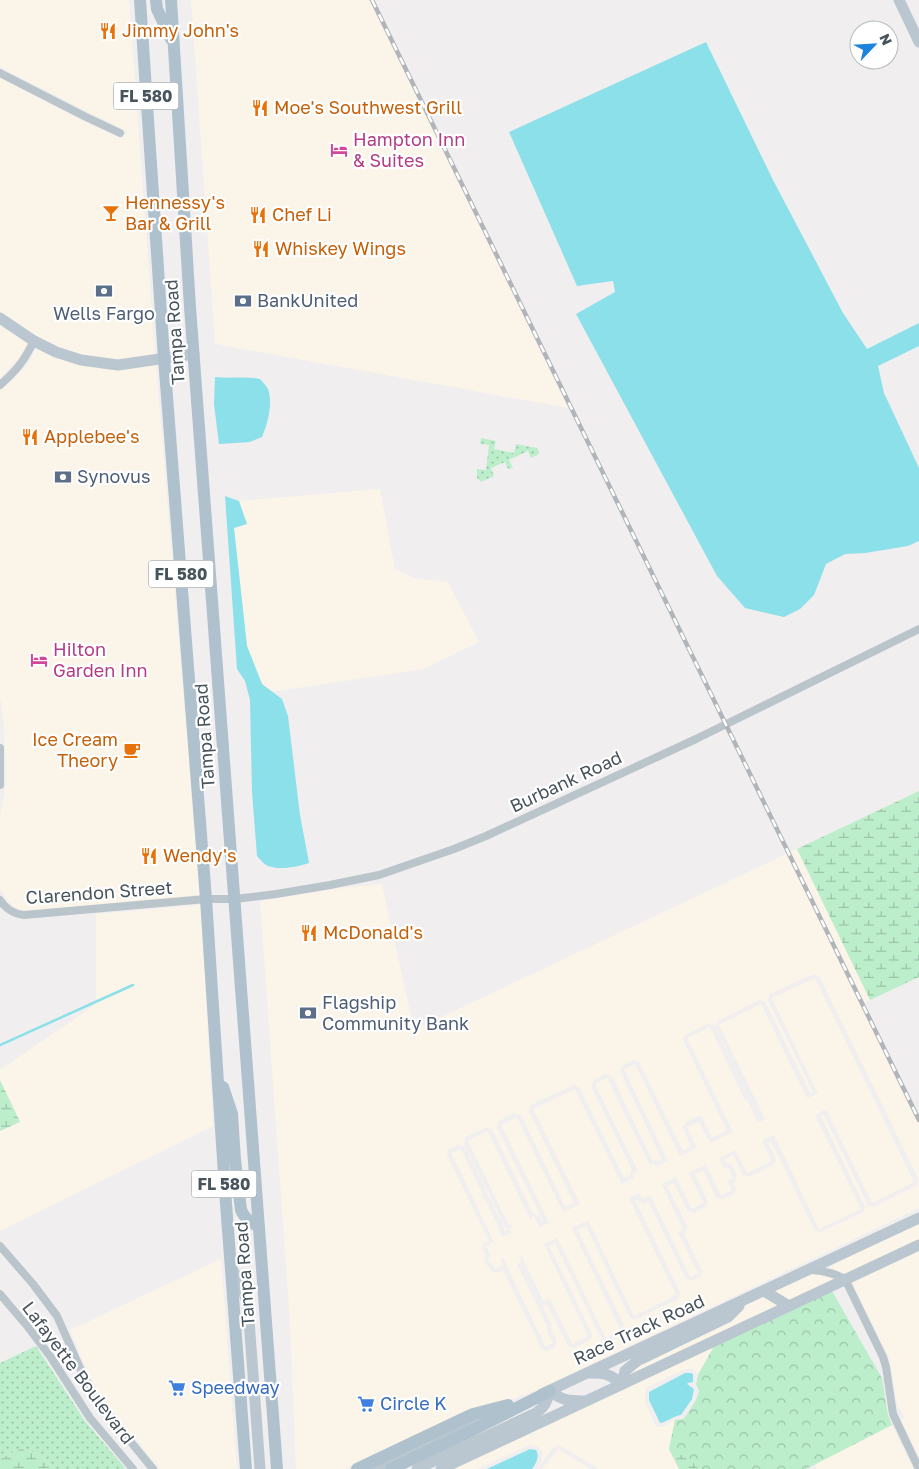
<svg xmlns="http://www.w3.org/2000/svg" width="919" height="1469" viewBox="0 0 919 1469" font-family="'Golos Text',sans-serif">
  <defs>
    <pattern id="grass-dots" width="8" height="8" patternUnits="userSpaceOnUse" patternTransform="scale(1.25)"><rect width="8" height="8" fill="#bdeecb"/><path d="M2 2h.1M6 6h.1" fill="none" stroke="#9bc3a8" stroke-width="1.8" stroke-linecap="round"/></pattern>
    <pattern id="forest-crowns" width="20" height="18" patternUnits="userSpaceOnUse" patternTransform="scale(1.25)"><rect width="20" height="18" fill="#bdeecb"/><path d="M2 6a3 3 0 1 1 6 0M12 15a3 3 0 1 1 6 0" fill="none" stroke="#9bc3a8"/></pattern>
    <pattern id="wetland-marsh" width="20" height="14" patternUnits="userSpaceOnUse" patternTransform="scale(1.25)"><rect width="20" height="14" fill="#bdeecb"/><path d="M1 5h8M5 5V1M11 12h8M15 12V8" fill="none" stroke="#9bc3a8"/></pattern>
  </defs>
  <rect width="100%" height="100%" fill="#f1eeef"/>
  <path fill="#fbf4e8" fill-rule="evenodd" d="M0 0H129L155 354 119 360 82 355 59 348 37 337 0 312V78L83 121 122 139 127 131 88 112 0 67Z
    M191 0H371L568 408 215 344Z
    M0 324 27 343 20 357 0 378Z
    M36 348 54 357 156 364 200 895 24 911 15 908 12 905 0 890V817L6 783 5 745 2 707 0 699V391L16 377 29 362Z
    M380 489 395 569 413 578 448 582 479 642 423 669 271 692 262 684 247 646 234 528 247 524 239 501Z
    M797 849 870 1000 862 1004 919 1121V1208L540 1389 507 1401 471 1410 346 1469H296L290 1324 260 901 342 888 382 884 414 1030ZM813 974 819 976 919 1180 916 1186 874 1207 868 1205 824 1115 821 1116 865 1207 863 1212 821 1232 815 1231 771 1141 768 1142 776 1159 773 1165 749 1177 743 1175 733 1155 724 1159 726 1163 732 1165 737 1176 735 1182 733 1183 736 1188 734 1194 723 1199 717 1198 703 1170 695 1174 708 1202 706 1207 694 1213 688 1211 674 1183 667 1186 688 1227 684 1234 702 1271 700 1277 692 1280 686 1279 648 1201 644 1203 638 1201 637 1199 635 1200 680 1293 678 1299 636 1319 630 1318 586 1226 577 1230 626 1329 623 1334 608 1342 602 1340 555 1243 549 1246 592 1334 590 1340 574 1348 568 1346 547 1305H542L552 1325 551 1329 557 1341 555 1347 547 1351 541 1349 537 1340 536 1335H535L503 1270 497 1273 491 1271 484 1261 486 1256 482 1248 484 1243 489 1241 447 1155 449 1149 459 1145 465 1147 487 1192V1196L489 1197 504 1227V1232L505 1231 507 1228 505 1227 464 1143 466 1137 486 1128 492 1129 533 1214 538 1215 542 1222 543 1221 497 1127 499 1121 515 1113 521 1115 565 1207 574 1203 529 1111 531 1105 573 1085 579 1087 624 1178 629 1176 632 1170 591 1086 594 1080 605 1074 612 1076 652 1160 659 1161 662 1160 620 1071 622 1066 633 1060 639 1062 683 1151 691 1146 683 1128 686 1122 697 1116 702 1117 712 1138 727 1130 683 1040 685 1035 708 1024 714 1025 750 1097 715 1026 718 1021 759 1000 765 1002 810 1093 813 1092 768 1000 770 994Z
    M201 905 213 1126 0 1231V1131L20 1122 0 1080V1070L96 1004V914Z
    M815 978 914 1182 872 1203 826 1109 815 1115 861 1209 819 1229 774 1135 762 1141 772 1161 747 1173 735 1150 719 1158 724 1169 728 1167 733 1178 728 1181 732 1190 721 1196 706 1164 689 1173 704 1203 692 1209 676 1177 662 1184 683 1230 678 1232 698 1273 690 1277 651 1196 642 1199 639 1193 629 1198 676 1295 634 1316 588 1220 572 1228 621 1331 606 1338 557 1238 544 1244 588 1336 572 1344 550 1299 544 1302 521 1255 519 1256 522 1262 517 1264 548 1328 546 1329 553 1343 545 1347 541 1338 542 1336 540 1333H539L503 1258 500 1259 503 1265 495 1269 492 1262 490 1263 488 1258 491 1257 486 1246 494 1242 451 1153 461 1149 483 1194 481 1195 483 1199H485L500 1230 499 1231 502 1237 511 1233 509 1229 513 1227 512 1224 509 1225 468 1141 488 1131 530 1219 534 1217 540 1227 549 1223 501 1125 517 1117 563 1212 580 1204 533 1109 575 1089 622 1184 634 1178 633 1174 638 1171 595 1084 607 1078 650 1165 654 1163 656 1167 668 1161 624 1069 635 1064 680 1156 697 1148 687 1127 699 1122 710 1143 733 1132 687 1038 710 1027 745 1100H747L758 1123 765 1119 719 1025 761 1004 807 1098 818 1094 772 998Z
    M919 1223V1240L846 1274 828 1266Z
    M919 1250V1457L901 1420 905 1418 897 1404 891 1366 888 1355 852 1282Z
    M221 1259 237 1469H160L100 1395 85 1366 70 1330Z
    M810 1274 823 1275 835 1279 629 1376 630 1373 639 1366 730 1321 748 1303Z
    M714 1346 698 1375 697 1372 693 1369H685L648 1387 645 1391V1402L655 1425 658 1427H663L675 1420 669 1449 679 1469H599L559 1445 554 1447 538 1467 542 1460V1451L538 1447 529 1445 477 1469H452L588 1405H592V1404L620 1390 622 1391 626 1389 627 1387Z
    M892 1425 913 1469H816V1464Z
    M558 1449 590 1469H542Z"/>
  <path fill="url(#grass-dots)" d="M481 438 496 441 494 449 514 453 516 444 537 448 539 452V454L531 458 528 451 509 460 513 468 508 469 505 462 491 468 494 476 481 482 477 478V469L486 470 489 445 480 444Z
    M36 1346 85 1421 126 1469H54L40 1455 22 1448 0 1459V1363Z"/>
  <path fill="url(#forest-crowns)" d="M832 1291 882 1378 888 1415 892 1425 806 1469H699L685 1455 673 1457 669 1449 675 1420 683 1419 686 1416 696 1400 699 1391 696 1384 698 1375 714 1346Z"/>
  <path fill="url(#wetland-marsh)" d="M919 791V977L870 1000 797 849Z
    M0 1080 20 1122 0 1131Z
    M22 1448 40 1455 54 1469H0V1459Z
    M685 1454 699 1469H679L673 1457Z"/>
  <path fill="#8be0ea" d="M706 42 773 180 843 313 867 349 919 323V346L878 366 884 393 919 468V541L908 546 865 553 845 554 826 564 814 595 800 609 784 617 745 608 717 576 576 314 615 292 613 281 577 286 509 132Z
    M215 377C230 379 246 376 260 379 263 382 266 386 268 389 273 403 268 423 262 437L250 442 219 444 214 404Z
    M225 496 239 501 247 524 234 528 247 646 262 684 282 699 288 716 300 815 309 863C297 867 278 871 266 865 263 863 260 859 257 856L252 792 250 700 245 681 237 669Z
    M685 1373H691L693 1374V1382L688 1383 687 1384 694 1389 692 1399 681 1415C673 1416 667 1422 660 1423L649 1400V1392Z
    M530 1449 536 1450C540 1457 536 1463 532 1469H487Z"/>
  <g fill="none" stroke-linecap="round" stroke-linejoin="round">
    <path stroke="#8be0ea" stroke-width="2.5" d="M0 1045 133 985"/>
    <path stroke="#bac4cb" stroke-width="8" d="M0 73 86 117 120 133
      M0 385C17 370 24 361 34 341
      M0 748V785
      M0 900C5 908 14 914 24 915L206 899H235L276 894 330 885 379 875 454 849 486 836 696 739 919 629
      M0 1246 33 1284 57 1316 80 1368 95 1398 153 1469
      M812 1270C824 1271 834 1273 845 1279L883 1357 886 1367 893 1414 919 1469
      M0 1294 28 1327 50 1356 90 1418 133 1469"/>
    <path stroke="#bac7d0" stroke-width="11" d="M899 0 919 42
      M0 318 34 341 56 352 81 360 118 365 194 354
      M232 1268 246 1298 249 1320 260 1469
      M764 1291 789 1306
      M590 1373C605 1373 610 1374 622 1384
      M622 1384 625 1371 637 1361 728 1317 739 1306
      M550 1391C561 1400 569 1401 583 1401
      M542 1394 919 1218
      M373 1469 495 1412
      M417 1469 536 1413C545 1407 547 1401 550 1391
      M441 1469 919 1245"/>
    <path stroke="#aec1cd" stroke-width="12" d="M140 0 164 358 206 899 225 1190 246 1469
      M156 0 157 9 171 39
      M171 0 190 307 277 1469
      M223 1087 232 1114 235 1160 241 1210C245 1219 250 1222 259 1227
      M357 1469 473 1414 508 1405
      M391 1469 473 1430 550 1391"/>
    <g stroke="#b1b5b9" stroke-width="4.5">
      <path id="rail" d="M372 0 919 1120"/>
    </g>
    <use href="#rail" stroke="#fff" stroke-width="2.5" stroke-dasharray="8" stroke-linecap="butt"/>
  </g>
  <defs>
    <g id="restaurant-bare" transform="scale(1.35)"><path d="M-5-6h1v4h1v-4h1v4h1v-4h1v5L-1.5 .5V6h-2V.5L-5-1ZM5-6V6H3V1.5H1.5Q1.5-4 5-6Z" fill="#e8710a" stroke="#fff" stroke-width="2.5" paint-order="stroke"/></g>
    <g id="hotel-bare" transform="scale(1.35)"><path d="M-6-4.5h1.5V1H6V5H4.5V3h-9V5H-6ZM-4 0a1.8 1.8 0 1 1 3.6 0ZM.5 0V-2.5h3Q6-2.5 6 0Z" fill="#d1479c" stroke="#fff" stroke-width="2.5" paint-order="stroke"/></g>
    <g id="bar-bare" transform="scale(1.35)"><path d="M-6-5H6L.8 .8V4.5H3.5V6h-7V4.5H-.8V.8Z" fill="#e8710a" stroke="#fff" stroke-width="2.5" paint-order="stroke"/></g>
    <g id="bank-bare" transform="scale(1.35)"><path d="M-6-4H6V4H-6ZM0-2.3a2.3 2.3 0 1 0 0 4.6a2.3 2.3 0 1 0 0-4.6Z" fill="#5c6f8a" stroke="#fff" stroke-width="2.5" paint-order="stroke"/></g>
    <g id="cafe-bare" transform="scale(1.35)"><path d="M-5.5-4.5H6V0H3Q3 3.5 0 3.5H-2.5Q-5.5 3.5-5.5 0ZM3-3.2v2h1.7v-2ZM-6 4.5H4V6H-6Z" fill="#e8710a" stroke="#fff" stroke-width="2.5" paint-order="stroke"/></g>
    <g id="supermarket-bare" transform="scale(1.35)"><path d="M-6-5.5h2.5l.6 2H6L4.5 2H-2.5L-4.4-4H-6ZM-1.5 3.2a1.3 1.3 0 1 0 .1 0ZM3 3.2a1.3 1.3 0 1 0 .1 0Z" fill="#3f7fe0" stroke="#fff" stroke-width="2.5" paint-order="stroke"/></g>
  </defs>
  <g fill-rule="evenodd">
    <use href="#restaurant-bare" x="108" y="31"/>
    <use href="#restaurant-bare" x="260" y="108"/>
    <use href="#hotel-bare" x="339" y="150"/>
    <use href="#bar-bare" x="111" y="213"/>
    <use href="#restaurant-bare" x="258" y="215"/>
    <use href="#restaurant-bare" x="261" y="249"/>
    <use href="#bank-bare" x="104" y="291"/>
    <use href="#bank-bare" x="243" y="301"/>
    <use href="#restaurant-bare" x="30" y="437"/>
    <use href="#bank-bare" x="63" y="477"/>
    <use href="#hotel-bare" x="39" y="660"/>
    <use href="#cafe-bare" x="132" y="750"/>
    <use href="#restaurant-bare" x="149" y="856"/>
    <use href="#restaurant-bare" x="309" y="933"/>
    <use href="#bank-bare" x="308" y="1013"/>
    <use href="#supermarket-bare" x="177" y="1388"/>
    <use href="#supermarket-bare" x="366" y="1404"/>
  </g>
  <g text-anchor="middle" stroke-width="4.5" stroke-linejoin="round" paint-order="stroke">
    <g fill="#fff" stroke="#7e878d" stroke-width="1">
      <rect x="113.5" y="82.5" width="65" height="27" rx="4"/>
      <rect x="148.5" y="560.5" width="65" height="27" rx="4"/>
      <rect x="191.5" y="1170.5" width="65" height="27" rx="4"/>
    </g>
    <g font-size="16" font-weight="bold" fill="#47545c">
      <text x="146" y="102">FL 580</text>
      <text x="181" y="580">FL 580</text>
      <text x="224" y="1190">FL 580</text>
    </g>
    <g font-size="18" fill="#c56008" stroke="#fff" text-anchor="start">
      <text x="122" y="37">Jimmy John's</text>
      <text x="274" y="114">Moe's Southwest Grill</text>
      <text x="125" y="209">Hennessy's<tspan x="125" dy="21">Bar &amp; Grill</tspan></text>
      <text x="272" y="221">Chef Li</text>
      <text x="275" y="255">Whiskey Wings</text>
      <text x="44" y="443">Applebee's</text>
      <text x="118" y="746" text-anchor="end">Ice Cream<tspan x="118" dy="21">Theory</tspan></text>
      <text x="163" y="862">Wendy's</text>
      <text x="323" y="939">McDonald's</text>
    </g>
    <g font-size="18" fill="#b23c85" stroke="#fff" text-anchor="start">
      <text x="353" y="146">Hampton Inn<tspan x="353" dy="21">&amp; Suites</tspan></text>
      <text x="53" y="656">Hilton<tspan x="53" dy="21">Garden Inn</tspan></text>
    </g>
    <g font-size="18" fill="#4e5e75" stroke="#fff" text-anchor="start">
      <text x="257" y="307">BankUnited</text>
      <text x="104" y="320" text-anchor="middle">Wells Fargo</text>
      <text x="77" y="483">Synovus</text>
      <text x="322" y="1009">Flagship<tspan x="322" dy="21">Community Bank</tspan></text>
    </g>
    <g font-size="18" fill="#47545c" stroke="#fff">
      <text transform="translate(175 332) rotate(-94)" y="6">Tampa Road</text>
      <text transform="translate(205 736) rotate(-94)" y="6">Tampa Road</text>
      <text transform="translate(566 782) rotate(-25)" y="6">Burbank Road</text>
      <text transform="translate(99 893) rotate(-4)" y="6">Clarendon Street</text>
      <text transform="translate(245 1274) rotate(-94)" y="6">Tampa Road</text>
      <text transform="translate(639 1330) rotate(-25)" y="6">Race Track Road</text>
      <text transform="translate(78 1373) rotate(53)" y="6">Lafayette Boulevard</text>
    </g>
    <g font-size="18" fill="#366cbe" stroke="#fff" text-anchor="start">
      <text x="191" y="1394">Speedway</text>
      <text x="380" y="1410">Circle K</text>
    </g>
  </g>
  <g transform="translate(874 45) rotate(65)"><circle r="24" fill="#ffffff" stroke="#b5bbbe"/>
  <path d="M0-4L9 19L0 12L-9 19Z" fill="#1c83dd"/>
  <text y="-8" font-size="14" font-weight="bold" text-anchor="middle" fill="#47545c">N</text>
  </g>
</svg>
